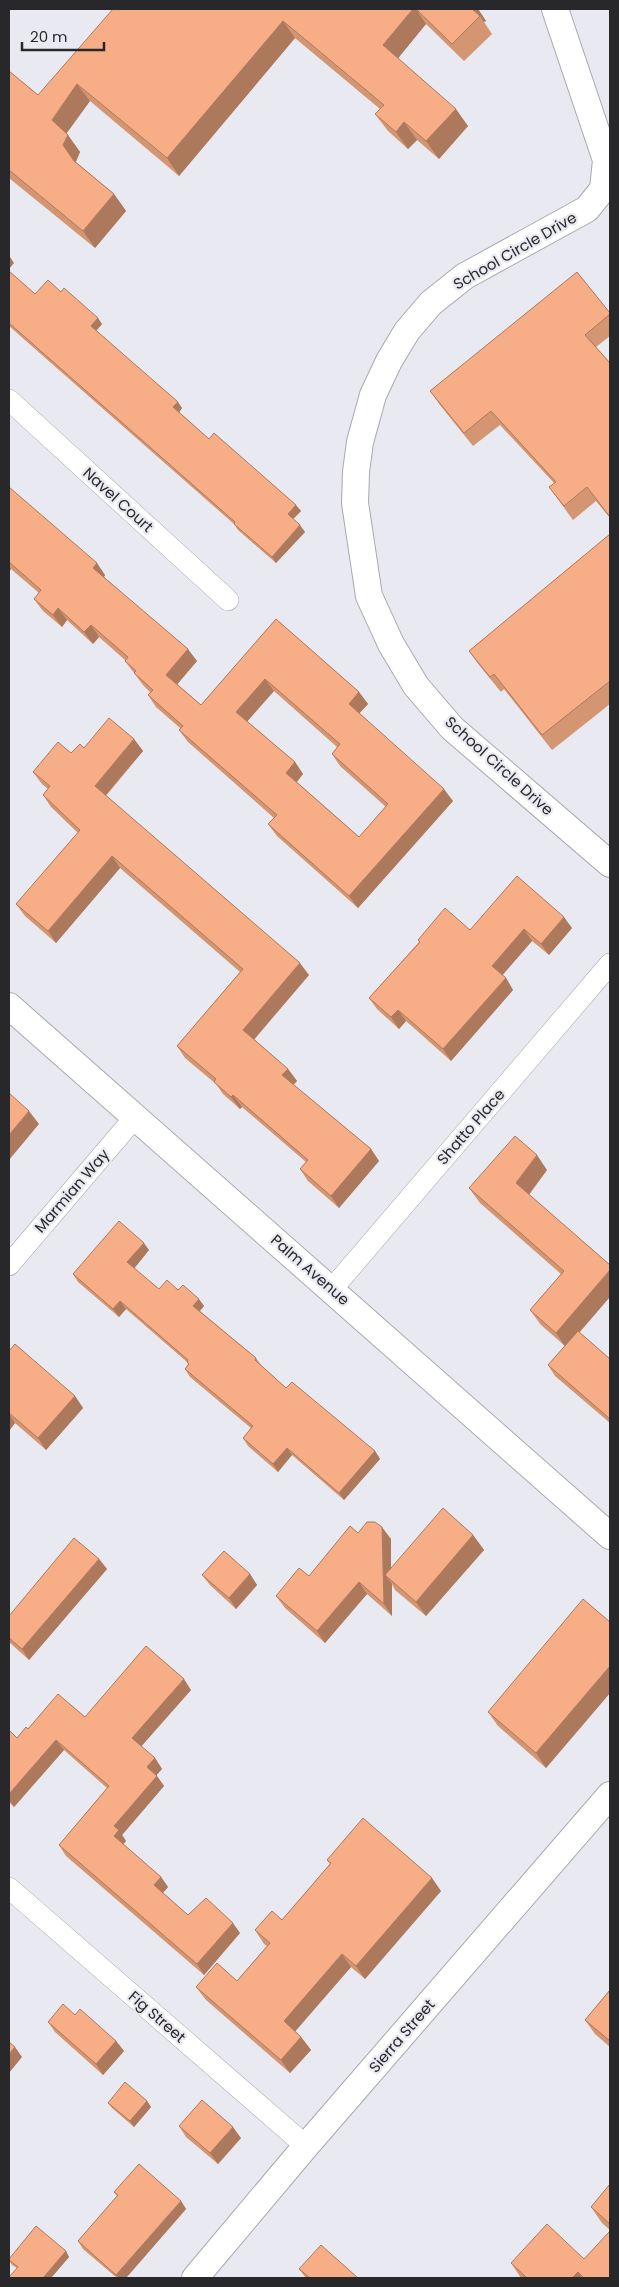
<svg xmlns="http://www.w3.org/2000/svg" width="619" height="2287" viewBox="0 0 619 2287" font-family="Poppins,sans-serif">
  <rect width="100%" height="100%" fill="#e9e9f1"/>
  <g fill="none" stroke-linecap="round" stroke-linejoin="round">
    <g stroke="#a9a8b0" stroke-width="22">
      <path id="minor" d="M9 400 228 600
        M9 1265 136 1116
        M332 1289 610 964
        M9 1888 306 2146"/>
    </g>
    <g stroke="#a9a8b0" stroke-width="28">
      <path id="tertiary" d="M555 9 606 160 603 189 587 209 465 276 431 303 407 331 389 361 373 395 360 442 356 472 355 503 369 596 391 644 416 686 452 728 610 864
        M9 1006 610 1536
        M195 2278 306 2146 610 1795"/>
    </g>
    <use href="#minor" stroke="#fff" stroke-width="21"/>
    <use href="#tertiary" stroke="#fff" stroke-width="26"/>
  </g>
  <path fill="#d49572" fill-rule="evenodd" d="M249 9H478L486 21 484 22 492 34 464 61 426 24 398 58 468 126 439 159 417 140 408 149 388 131 375 114 380 109 295 38 179 176 90 101 66 133 80 152 76 162 114 194 126 211 95 248 9 178V71L38 95Z
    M9 271 35 294 61 292 102 324 96 331 182 408 179 412 209 439 301 511 293 519 305 532 276 563 238 530 234 524 9 326Z
    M610 313V336L596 347 610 363V518L596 501 573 520 549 487 554 483 500 425 473 446 440 405 430 391Z
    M9 487 105 575 104 577 197 661 177 684 201 705 276 619 359 692 368 704 359 713 453 801 358 908 277 836 268 824 274 818 188 742 179 730 180 728 156 707 148 695 150 692 143 685 125 661V660L99 637 93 644 67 620 62 627 43 611 34 599 39 593 11 569 9 572ZM274 691 337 747 332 754 340 766 386 807 359 837 297 782 303 774 295 762 247 721Z
    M610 534V704L552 750 504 689 501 692 479 665 469 651Z
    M134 739 143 751 106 796 309 975 254 1039 288 1069 297 1081 293 1085 371 1149 379 1161 339 1208 308 1181 300 1169 306 1162 242 1107 240 1109 223 1094 216 1084 185 1058 177 1046 240 972 120 868 56 943 25 916 16 904 78 833 51 807 43 795 48 789 42 784 33 772 71 753 84 748Z
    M572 928 549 955 532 941 502 975 506 978 513 990 451 1061 406 1021 399 1029 377 1009 369 998 419 942 418 940 470 930Z
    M547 1170 529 1195 610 1265 579 1333 610 1359V1423L555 1376 548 1365 565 1346 541 1325 530 1310 561 1274 480 1203 469 1188Z
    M149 1250 134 1268 159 1289 178 1290 204 1306 200 1311 256 1358 261 1365 286 1388 375 1451 380 1459 344 1500 292 1455 278 1472 248 1446 243 1438 251 1428 190 1377 185 1369 188 1364 187 1362 126 1309 119 1317 78 1282 73 1274Z
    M9 1351 75 1396 83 1408 46 1450 15 1423 9 1431Z
    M358 1533 391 1539V1568L473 1535 484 1550 426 1616 395 1590 392 1584V1616L367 1594 325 1643 285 1608 276 1596 309 1576Z
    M99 1559 107 1569 29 1660 9 1642V1616Z
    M250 1574 257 1585 236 1609 210 1585 202 1575Z
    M610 1622V1693L546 1768 498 1726 488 1712Z
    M191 1690 141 1746 155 1758 162 1769 156 1775 164 1786 122 1835 126 1841 123 1844 161 1877 168 1887 163 1893 188 1915 240 1933 204 1975 66 1856 59 1845 107 1788 64 1750 14 1807 9 1802V1730L17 1738 28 1729 85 1717Z
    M327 1860 441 1891 365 1979 351 1967 295 2031 301 2037 311 2050 290 2073 206 2000 196 1987 237 1981 267 1946 264 1944 255 1930 282 1920 330 1864Z
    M610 1990V2047L595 2034 585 2020Z
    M75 2015 116 2041 124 2051 103 2075 55 2032 48 2022Z
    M147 2101 151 2107 134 2127 112 2108 108 2103Z
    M179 2126 241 2138 218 2164 186 2137Z
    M610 2184V2230L602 2223 591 2207Z
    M114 2192 181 2201 186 2209 126 2278H117L83 2249 78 2241 117 2196Z
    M66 2251 69 2257 51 2278H10L17 2268 12 2265 9 2260Z
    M584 2259 610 2278H521L511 2263Z
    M299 2269 358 2278H306Z"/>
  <path fill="#ad795d" d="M413 9H416L426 24 395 62 383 45Z
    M472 9H478L486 21 484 22 480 16Z
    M283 21 295 38 179 176 167 158Z
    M77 84 90 101 64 137 52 120Z
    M456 109 468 126 439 159 426 141Z
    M404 122 417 140 408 149 396 132Z
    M68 135 80 152 75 163 63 145Z
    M114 194 126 211 95 248 83 231Z
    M10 257 14 263 9 269V258Z
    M98 318 102 324 95 332 91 326Z
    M178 402 182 408 178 414 173 407Z
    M296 505 301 511 292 520 288 514Z
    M300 525 305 532 276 563 272 557Z
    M97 563 105 575 102 580 93 568Z
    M9 566 11 569 9 572Z
    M58 608 67 620 62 627 53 615Z
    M91 625 99 637 93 644 84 632Z
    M188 649 197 661 175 687 166 675Z
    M265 679 274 691 245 724 236 712Z
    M359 692 368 704 357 716 349 704Z
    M134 739 143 751 103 798 95 786Z
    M295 762 303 774 294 785 286 773Z
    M444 789 453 801 358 908 349 896Z
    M112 856 120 868 56 943 48 931Z
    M564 917 572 928 549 955 541 944Z
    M524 929 532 941 500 978 492 966Z
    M300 963 309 975 252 1042 243 1030Z
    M506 978 513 990 451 1061 443 1049Z
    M398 1010 406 1021 399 1029 391 1017Z
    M288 1069 297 1081 291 1087 282 1075Z
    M233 1095 242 1107 240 1109 231 1097Z
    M29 1111 39 1124 9 1160V1135Z
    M371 1149 379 1161 339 1208 331 1196Z
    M537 1155 547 1170 526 1198 516 1183Z
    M144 1243 149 1250 133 1270 127 1262Z
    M610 1270V1297L566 1348 556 1333Z
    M199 1299 204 1306 198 1313 193 1306Z
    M120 1301 126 1309 119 1317 113 1309Z
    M75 1396 83 1408 46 1450 38 1438Z
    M9 1414 15 1423 9 1431Z
    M287 1448 292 1455 278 1472 273 1464Z
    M375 1451 380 1459 344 1500 339 1493Z
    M382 1527 391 1539V1580L385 1575 392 1584V1616L384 1604Z
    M473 1535 484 1550 426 1616 416 1602Z
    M99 1559 107 1569 29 1660 22 1649Z
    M250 1574 257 1585 236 1609 229 1598Z
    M359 1582 367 1594 325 1643 317 1631Z
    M610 1666V1693L546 1768 536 1753Z
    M184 1679 191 1690 139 1749 132 1738Z
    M56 1740 64 1750 14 1807 9 1800V1794Z
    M155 1758 162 1769 154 1778 147 1767Z
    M157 1776 164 1786 122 1835 126 1841 121 1847 114 1836V1826Z
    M161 1877 168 1887 161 1895 154 1885Z
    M432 1878 441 1891 365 1979 356 1966Z
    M233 1923 240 1933 204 1975 197 1964Z
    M342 1954 351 1967 293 2034 284 2021Z
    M301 2037 311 2050 290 2073 281 2060Z
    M116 2041 124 2051 103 2075 96 2064Z
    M15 2047 22 2057 9 2073V2054Z
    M147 2101 151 2107 134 2127 130 2121Z
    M233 2127 241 2138 218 2164 210 2153Z
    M181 2201 186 2209 126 2278H119L116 2275Z
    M66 2251 69 2257 51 2278H43Z
    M578 2272 582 2278H572Z"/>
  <path fill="#f7ad85" stroke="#ad795d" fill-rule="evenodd" d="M113 9H413L383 45 456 109 426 141 404 122 396 132 375 114 384 105 283 21 167 158 77 84 52 120 68 135 63 145 74 161 114 194 83 231 9 170V71L38 95Z
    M416 9H472L480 16 452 44Z
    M9 271 35 294 48 280 61 292 64 288 98 318 91 326 178 402 173 407 209 439 214 433 296 505 288 514 300 525 272 557 234 524 235 522 9 323Z
    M577 272 610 313V314L585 335 610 363V517L587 487 564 506 549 487 556 482 491 411 464 433 430 391Z
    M9 487 97 563 93 568 188 649 166 675 201 705 276 619 359 692 349 704 444 789 349 896 268 824 277 815 179 730 183 726 148 695 153 690 134 673 136 671 125 661 128 657 91 625 84 632 58 608 53 615 34 599 41 590 9 562ZM265 679 340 744 332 754 388 804 359 837 286 773 295 762 236 712Z
    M610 534V681L542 735 494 674 490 677 469 651Z
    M109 718 134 739 95 786 300 963 243 1030 288 1069 282 1075 371 1149 331 1196 300 1169 308 1160 233 1095 231 1097 214 1082 216 1079 177 1046 243 969 112 856 48 931 16 904 80 830 43 795 50 786 33 772 58 742 71 753 80 744 84 748Z
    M517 876 564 917 541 944 524 929 492 966 506 978 443 1049 398 1010 391 1017 369 998 420 942 418 940 445 908 470 930Z
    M9 1093 29 1111 9 1135Z
    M515 1136 537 1155 516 1183 610 1265V1270L556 1333 530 1310 564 1271 469 1188Z
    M119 1221 144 1243 127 1262 159 1289 167 1280 178 1290 183 1285 199 1299 193 1306 256 1358 255 1360 286 1388 292 1382 375 1451 339 1493 287 1448 273 1464 243 1438 253 1426 185 1369 189 1364 187 1362 188 1360 120 1301 113 1309 73 1274Z
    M578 1331 610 1359V1419L548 1365Z
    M15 1344 75 1396 38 1438 9 1413V1351Z
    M443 1508 473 1535 416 1602 385 1575Z
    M367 1522H375L382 1527 384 1604 359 1582 317 1631 276 1596 299 1568 309 1576 350 1526 358 1533Z
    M74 1538 99 1559 22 1649 9 1638V1616Z
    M224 1551 250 1574 229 1598 202 1575Z
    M583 1599 610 1622V1666L536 1753 488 1712Z
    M146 1646 184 1679 132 1738 155 1758 147 1767 157 1776 114 1826 119 1830 114 1836 161 1877 154 1885 188 1915 206 1898 233 1923 197 1964 59 1845 109 1786 56 1740 9 1794V1730L17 1738 26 1727 28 1729 58 1694 85 1717Z
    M363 1818 432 1878 356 1966 342 1954 284 2021 301 2037 281 2060 196 1987 217 1963 237 1981 270 1943 255 1930 272 1911 282 1920 331 1863 327 1860Z
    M610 1990V2041L585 2020Z
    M63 2004 75 2015 80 2009 116 2041 96 2064 48 2022Z
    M9 2042 15 2047 9 2054Z
    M125 2082 147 2101 130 2121 108 2103Z
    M202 2100 233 2127 210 2153 179 2126Z
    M139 2164 181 2201 116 2275 78 2241 118 2195 114 2192Z
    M610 2184V2224L591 2207Z
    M547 2224 584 2259 610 2231V2278H584L578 2272 572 2278H527L511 2263Z
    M36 2226 66 2251 43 2278H11L9 2277 18 2267 9 2260V2259Z
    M321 2245 358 2278H310L299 2269Z"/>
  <g text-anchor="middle" stroke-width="4.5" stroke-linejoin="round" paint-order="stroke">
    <g font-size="15" fill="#28282b" stroke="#e9e9f1">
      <text transform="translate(515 251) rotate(-30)" y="5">School Circle Drive</text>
      <text transform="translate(118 500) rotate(42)" y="5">Navel Court</text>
      <text transform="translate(499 766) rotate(42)" y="5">School Circle Drive</text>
      <text transform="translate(471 1127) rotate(-49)" y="5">Shatto Place</text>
      <text transform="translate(72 1191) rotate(-49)" y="5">Marmian Way</text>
      <text transform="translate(310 1270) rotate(41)" y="5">Palm Avenue</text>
      <text transform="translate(157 2017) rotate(41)" y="5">Fig Street</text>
      <text transform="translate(402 2036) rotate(-49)" y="5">Sierra Street</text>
    </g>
  </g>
  <rect width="619" height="2287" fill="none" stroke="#28282b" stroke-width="20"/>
  <path d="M22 42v8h82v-8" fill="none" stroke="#28282b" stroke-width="2.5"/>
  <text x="30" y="42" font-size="15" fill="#28282b" stroke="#e9e9f1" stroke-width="4" paint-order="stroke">20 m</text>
</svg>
